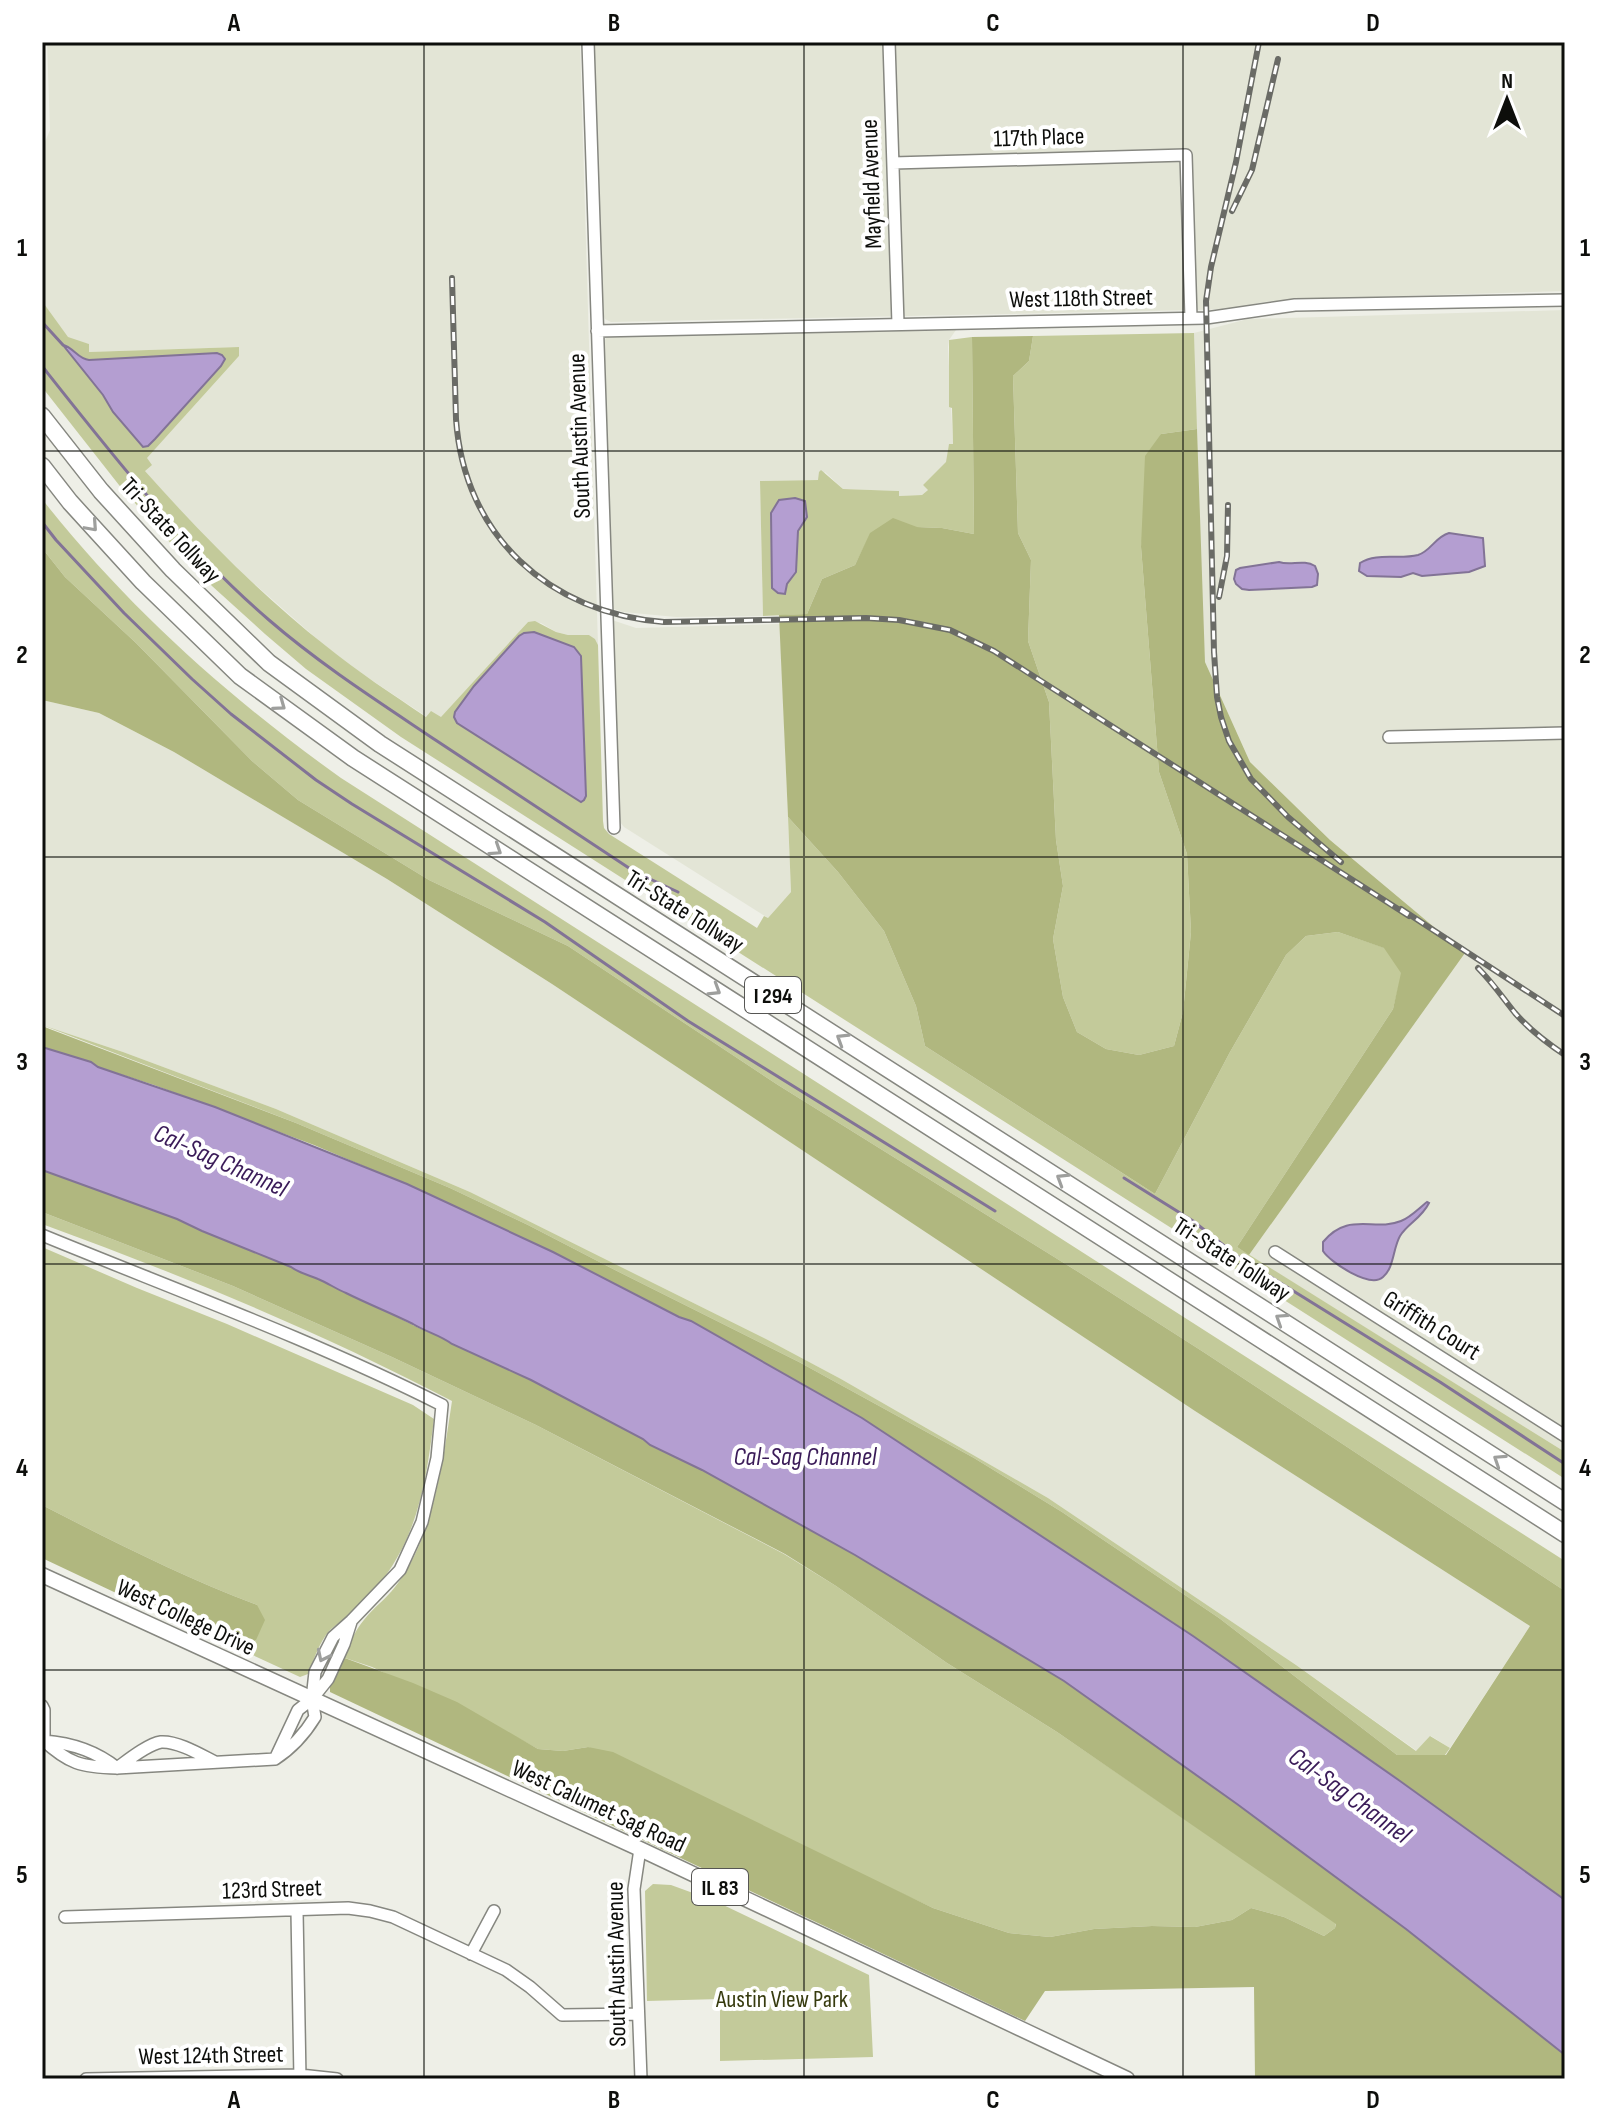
<svg xmlns="http://www.w3.org/2000/svg" width="1607" height="2121" viewBox="0 0 1607 2121" font-family="'Sofia Sans Condensed',sans-serif">
  <rect width="100%" height="100%" fill="#eeefe7"/>
  <path fill="#e3e5d6" d="M47 42H580L598 645 595 639 589 635H568L556 632 541 623 528 622 436 723 364 675 325 646 242 573 196 528 145 471 146 459 239 356V347L89 352V344L68 338 42 301V149L50 130Z
    M594 42H1565V291L1302 299 1264 302 1230 309 1196 310 611 322 605 319 602 312Z
    M1565 310V1452L1249 1255 1465 953 1330 840 1250 762 1205 662 1201 605 1194 333 1248 319Z
    M956 330 949 340 948 347 953 444 949 445 947 462 923 485 928 490 922 495 898 496 899 491 843 489 825 472 819 480 760 481 763 616 676 617 623 612 611 608 603 345 606 338 609 336Z
    M612 620 636 628 780 624 791 892 768 918 624 827 620 822 617 814Z
    M42 700 99 713 174 752 387 879 552 984 1195 1411 1530 1626 1450 1748 1431 1736 1417 1751 1296 1665 1048 1498 841 1379 766 1339 470 1192 276 1109 123 1052 42 1025Z"/>
  <path fill="#c3ca9a" fill-rule="evenodd" d="M42 301 68 337 89 344V352L239 347V356L147 458 152 465 145 471C201 534 260 594 326 646 358 672 392 694 426 717L431 711 441 717 528 622 535 621 556 632 568 635H589L595 639 598 645 603 821 604 828 609 834 757 928 764 916 768 918 791 892 788 817 838 872 884 931 916 1006 925 1046 1155 1194 1230 1052 1286 955 1306 936 1338 932 1385 948 1402 973 1393 1009 1237 1247 1565 1452V1479L401 737 306 669 265 634 212 586 174 547 119 485 42 387ZM63 345C78 355 82 362 100 359L224 362 155 439 146 447 113 412 103 395ZM534 632 574 647 581 802 457 723Z
    M1194 333 1197 429 1161 434 1141 547 1159 772 1187 854 1191 932 1183 1012 1174 1046 1139 1055 1106 1049 1077 1032 1063 997 1053 939 1063 886 1056 840 1049 702 1028 641 1031 560 1018 533 1013 376 1029 361 1033 336Z
    M972 337 974 534 942 528 917 527 871 533 855 565 822 579 807 614 763 616 760 481 818 480 819 472 821 470 843 489 899 491V496L922 495 928 490 923 485 946 462 949 444H953L952 408 949 407V340Z
    M42 499C127 607 229 698 341 778L1565 1561V1591L1205 1353 1080 1273 778 1085 568 946 429 880 298 800 252 761 136 643 65 577 42 548Z
    M42 1025 123 1052 276 1109 470 1192 766 1339 841 1379 1048 1498 1296 1665 1416 1751 1430 1736 1450 1748 1445 1755H1397L1219 1618 1062 1512 974 1458 799 1362 613 1269 528 1225 450 1188 296 1123Z
    M42 1212 233 1286 392 1357 536 1425 784 1554 836 1586 947 1663 1057 1732 1315 1908 1336 1923 1335 1928 1324 1936 1284 1917 1251 1908 1232 1920 1195 1927 1152 1926 1094 1929 1050 1937 1009 1933 933 1908 588 1747 563 1751 538 1749 500 1728 372 1667 342 1657C350 1642 357 1627 368 1615 378 1604 390 1595 398 1583 434 1534 443 1460 452 1401 320 1332 182 1275 42 1224Z
    M42 1247 137 1288 227 1324 413 1405 434 1419C426 1482 418 1539 375 1589 367 1598 358 1608 349 1616 343 1621 335 1625 330 1630 319 1642 314 1660 308 1674L300 1677 244 1651 256 1640 257 1605C183 1577 112 1541 42 1505Z
    M653 1884 671 1885 715 1901 869 1975 873 2057 720 2061V1999L647 2001 645 1891Z"/>
  <path fill="#b0b77f" d="M1033 336 1029 361 1013 376 1018 533 1031 560 1028 641 1049 702 1056 840 1063 886 1053 939 1063 997 1077 1032 1106 1049 1139 1055 1174 1046 1183 1012 1191 932 1187 854 1159 772 1141 547 1145 456 1161 434 1197 429 1205 662 1250 762 1330 840 1465 953 1249 1255 1237 1247 1393 1009 1401 973 1384 948 1338 932 1306 936 1286 955 1230 1052 1155 1194 925 1046 916 1006 884 931 838 872 788 817 779 615 807 614 822 579 855 565 870 533 893 518 917 527 942 528 974 534 972 337Z
    M42 548 65 577 136 643 252 761 298 800 429 880 568 946 778 1085 1080 1273 1205 1353 1565 1591V1900L1400 1781 1193 1636 862 1418 691 1321 679 1317 553 1252 406 1184 314 1145 154 1085 98 1067 91 1062 42 1047V1026L296 1123 450 1188 528 1225 613 1269 799 1362 974 1458 1062 1512 1219 1618 1397 1755H1446L1530 1626 1195 1411 552 984 387 879 174 752 99 713 42 700Z
    M42 1170 177 1219 202 1231 291 1267C299 1273 309 1275 318 1279 328 1283 337 1289 346 1293 368 1304 391 1313 413 1325 426 1332 440 1335 452 1344L531 1379 643 1439 650 1445 702 1470 855 1555 1064 1681 1237 1804 1406 1929 1565 2055V2079H1255L1254 1987 1045 1991 1025 2021 330 1692V1683L342 1657 413 1683 457 1702 538 1749 563 1751 588 1747 613 1752 933 1908 1009 1933 1050 1937 1094 1929 1152 1926 1195 1927 1232 1920 1251 1908 1284 1917 1324 1936 1335 1928 1336 1924 1057 1732 947 1663 836 1586 785 1554 536 1425 392 1357 233 1286 42 1212Z
    M42 1505C112 1541 183 1577 257 1605L265 1620 256 1640 244 1651 224 1644 42 1558Z"/>
  <path fill="#b49ed1" stroke="#827396" stroke-width="2" d="M63 345C73 347 78 359 89 360L217 353 222 355 225 359 221 366 155 439 148 446 143 447 113 412 103 395Z
    M795 498 805 501 807 517 798 531 796 572 787 584 785 594 778 593 772 588 771 513 779 500Z
    M1449 533 1483 538 1485 566 1469 572 1422 576 1413 573 1401 577 1367 576 1359 571 1360 563C1377 552 1399 560 1418 555 1431 551 1435 537 1449 533Z
    M1279 562C1291 566 1303 559 1315 566L1318 574 1317 585 1312 587 1249 590 1242 589 1236 584 1234 579 1236 570 1240 568Z
    M534 632 574 647 581 656 586 796 584 800 581 802 457 723 454 717 455 712 474 686 519 636 524 633Z
    M42 1047 91 1062 98 1067 215 1107 407 1184 553 1252 679 1317 691 1321 862 1418 1193 1636 1400 1781 1565 1900V2055L1406 1929 1237 1804 1064 1681 855 1555 702 1470 650 1445 643 1439 531 1380 452 1344C440 1335 426 1332 413 1324 391 1313 368 1304 346 1293 336 1289 328 1283 318 1279 309 1275 299 1273 291 1267L202 1231 177 1219 42 1170Z
    M1427 1202 1429 1203C1421 1219 1408 1223 1400 1236 1393 1248 1394 1268 1383 1277 1370 1289 1330 1262 1323 1251V1242C1348 1211 1374 1232 1401 1221 1411 1217 1419 1208 1427 1202Z"/>
  <g fill="none" stroke-linecap="round" stroke-linejoin="round">
    <path stroke="#827396" stroke-width="3" d="M42 322 63 345
      M42 366C110 452 185 548 269 620 321 665 379 702 437 741 503 784 569 828 635 872L678 892
      M42 522 56 540 124 613 192 679 231 714 316 780 352 804 545 922 688 1021 995 1211
      M1124 1178 1193 1221 1237 1256 1440 1382 1565 1464"/>
    <g stroke="#868780" stroke-width="14">
      <path id="minor" d="M588 42 614 828
        M889 42 898 324
        M893 163 1186 155 1191 318
        M597 331 1206 318 1295 305 1565 300
        M1389 737 1565 733
        M42 1235C176 1290 313 1340 442 1405L437 1458 422 1522 400 1570 351 1621 333 1637 315 1672 312 1699 315 1717C304 1735 292 1748 275 1759L117 1768C81 1767 69 1764 42 1739
        M1275 1252 1565 1436
        M42 1706 44 1710V1741C71 1743 96 1751 117 1768 128 1760 148 1744 161 1742 178 1741 201 1755 215 1762
        M275 1759 298 1710 312 1699 328 1679 344 1644 351 1622
        M640 1849 634 1889 641 2079
        M297 1911 300 2079
        M65 1917 348 1908 370 1911 393 1917 506 1970 530 1987 562 2015 638 2014
        M471 1954 494 1911
        M86 2079 300 2075 337 2079"/>
    </g>
    <g stroke="#868780" stroke-width="17">
      <path id="major" d="M42 1575 640 1849 1127 2079"/>
    </g>
    <g stroke="#868780" stroke-width="19">
      <path id="highway" d="M42 416 101 491 173 570 269 663 380 744 1565 1502
        M42 466 70 502 143 582 240 676 353 758 1565 1534"/>
    </g>
    <use href="#minor" stroke="#fff" stroke-width="11"/>
    <use href="#major" stroke="#fff" stroke-width="14"/>
    <use href="#highway" stroke="#fff" stroke-width="16"/>
    <g stroke="#6a6b66" stroke-width="6">
      <path id="rail" d="M1259 42 1236 162 1211 267 1206 301 1214 652 1217 697 1221 717 1229 741 1251 779 1288 817 1341 862
        M1232 211 1252 170 1278 59
        M452 278 456 419C464 536 549 613 664 622L866 618 899 620 950 630 994 651 1409 916
        M1219 597 1227 556 1228 505
        M1401 909 1565 1016
        M1478 968C1492 982 1503 998 1515 1013 1529 1029 1547 1043 1565 1055"/>
    </g>
    <use href="#rail" stroke="#fff" stroke-width="3" stroke-dasharray="9" stroke-linecap="butt"/>
  </g>
  <defs><path id="oneway-chevron" d="M-2-3.5L2.5 0L-2 3.5" fill="none" stroke-width="1.6" stroke-linecap="round" stroke-linejoin="round" transform="scale(2)"/></defs>
  <g stroke="#9e9f9d">
    <use href="#oneway-chevron" transform="translate(92 526) rotate(48)"/>
    <use href="#oneway-chevron" transform="translate(280 705) rotate(36)"/>
    <use href="#oneway-chevron" transform="translate(496 850) rotate(33)"/>
    <use href="#oneway-chevron" transform="translate(715 990) rotate(32)"/>
    <use href="#oneway-chevron" transform="translate(842 1039) rotate(-148)"/>
    <use href="#oneway-chevron" transform="translate(1062 1179) rotate(-148)"/>
    <use href="#oneway-chevron" transform="translate(1281 1319) rotate(-147)"/>
    <use href="#oneway-chevron" transform="translate(1499 1460) rotate(-147)"/>
    <use href="#oneway-chevron" transform="translate(323 1656) rotate(116)"/>
  </g>
  <path fill="none" stroke="#0d0e0b" stroke-width="2" stroke-opacity="0.55" d="M424 42V2079M804 42V2079M1183 42V2079M42 451H1565M42 857H1565M42 1264H1565M42 1670H1565"/>
  <g text-anchor="middle" stroke-width="8" stroke-linejoin="round" paint-order="stroke">
    <g fill="#fff" stroke="#565654" stroke-width="2">
      <rect x="745" y="977" width="56" height="36" rx="6"/>
      <rect x="692" y="1869" width="56" height="36" rx="6"/>
    </g>
    <g font-size="22" font-weight="bold" fill="#0d0e0b">
      <text x="773" y="1003">I 294</text>
      <text x="720" y="1895">IL 83</text>
    </g>
    <g font-size="24" fill="#0d0e0b" stroke="#fff">
      <text transform="translate(1039 137) rotate(-2)" y="8">117th Place</text>
      <text transform="translate(871 184) rotate(-92)" y="8">Mayfield Avenue</text>
      <text transform="translate(1081 298) rotate(-1)" y="8">West 118th Street</text>
      <text transform="translate(579 436) rotate(-92)" y="8">South Austin Avenue</text>
      <text transform="translate(171 530) rotate(47)" y="8">Tri-State Tollway</text>
      <text transform="translate(685 911) rotate(32)" y="8">Tri-State Tollway</text>
      <text transform="translate(1232 1259) rotate(33)" y="8">Tri-State Tollway</text>
      <text transform="translate(1432 1325) rotate(32)" y="8">Griffith Court</text>
      <text transform="translate(186 1617) rotate(25)" y="8">West College Drive</text>
      <text transform="translate(599 1806) rotate(25)" y="8">West Calumet Sag Road</text>
      <text transform="translate(272 1889) rotate(-2)" y="8">123rd Street</text>
      <text transform="translate(616 1964) rotate(-91)" y="8">South Austin Avenue</text>
      <text transform="translate(211 2055) rotate(-1)" y="8">West 124th Street</text>
    </g>
    <g font-size="24" fill="#373b0f" stroke="#fff">
      <text x="782" y="2007">Austin View Park</text>
    </g>
    <g font-size="26" font-style="italic" fill="#3a1b58" stroke="#fff">
      <text transform="translate(221 1160) rotate(24)" y="9">Cal-Sag Channel</text>
      <text x="805" y="1465">Cal-Sag Channel</text>
      <text transform="translate(1350 1795) rotate(36)" y="9">Cal-Sag Channel</text>
    </g>
  </g>
  <rect width="1607" height="2121" fill="none" stroke="#ffffff" stroke-width="88"/>
  <g transform="translate(1507 100)" stroke="#ffffff" stroke-width="6" paint-order="stroke">
  <path d="M0-6L14 30L0 20L-14 30Z" fill="#0d0e0b"/>
  <text y="-12" font-size="22" font-weight="bold" text-anchor="middle" fill="#0d0e0b">N</text>
  </g>
  <rect x="44" y="44" width="1519" height="2033" fill="none" stroke="#0d0e0b" stroke-width="3"/>
  <g font-size="26" text-anchor="middle" font-weight="bold" fill="#0d0e0b">
    <text x="234" y="31">A</text>
    <text x="614" y="31">B</text>
    <text x="993" y="31">C</text>
    <text x="1373" y="31">D</text>
    <text x="22" y="256">1</text>
    <text x="1585" y="256">1</text>
    <text x="22" y="663">2</text>
    <text x="1585" y="663">2</text>
    <text x="22" y="1070">3</text>
    <text x="1585" y="1070">3</text>
    <text x="22" y="1476">4</text>
    <text x="1585" y="1476">4</text>
    <text x="22" y="1883">5</text>
    <text x="1585" y="1883">5</text>
    <text x="234" y="2108">A</text>
    <text x="614" y="2108">B</text>
    <text x="993" y="2108">C</text>
    <text x="1373" y="2108">D</text>
  </g>
</svg>
